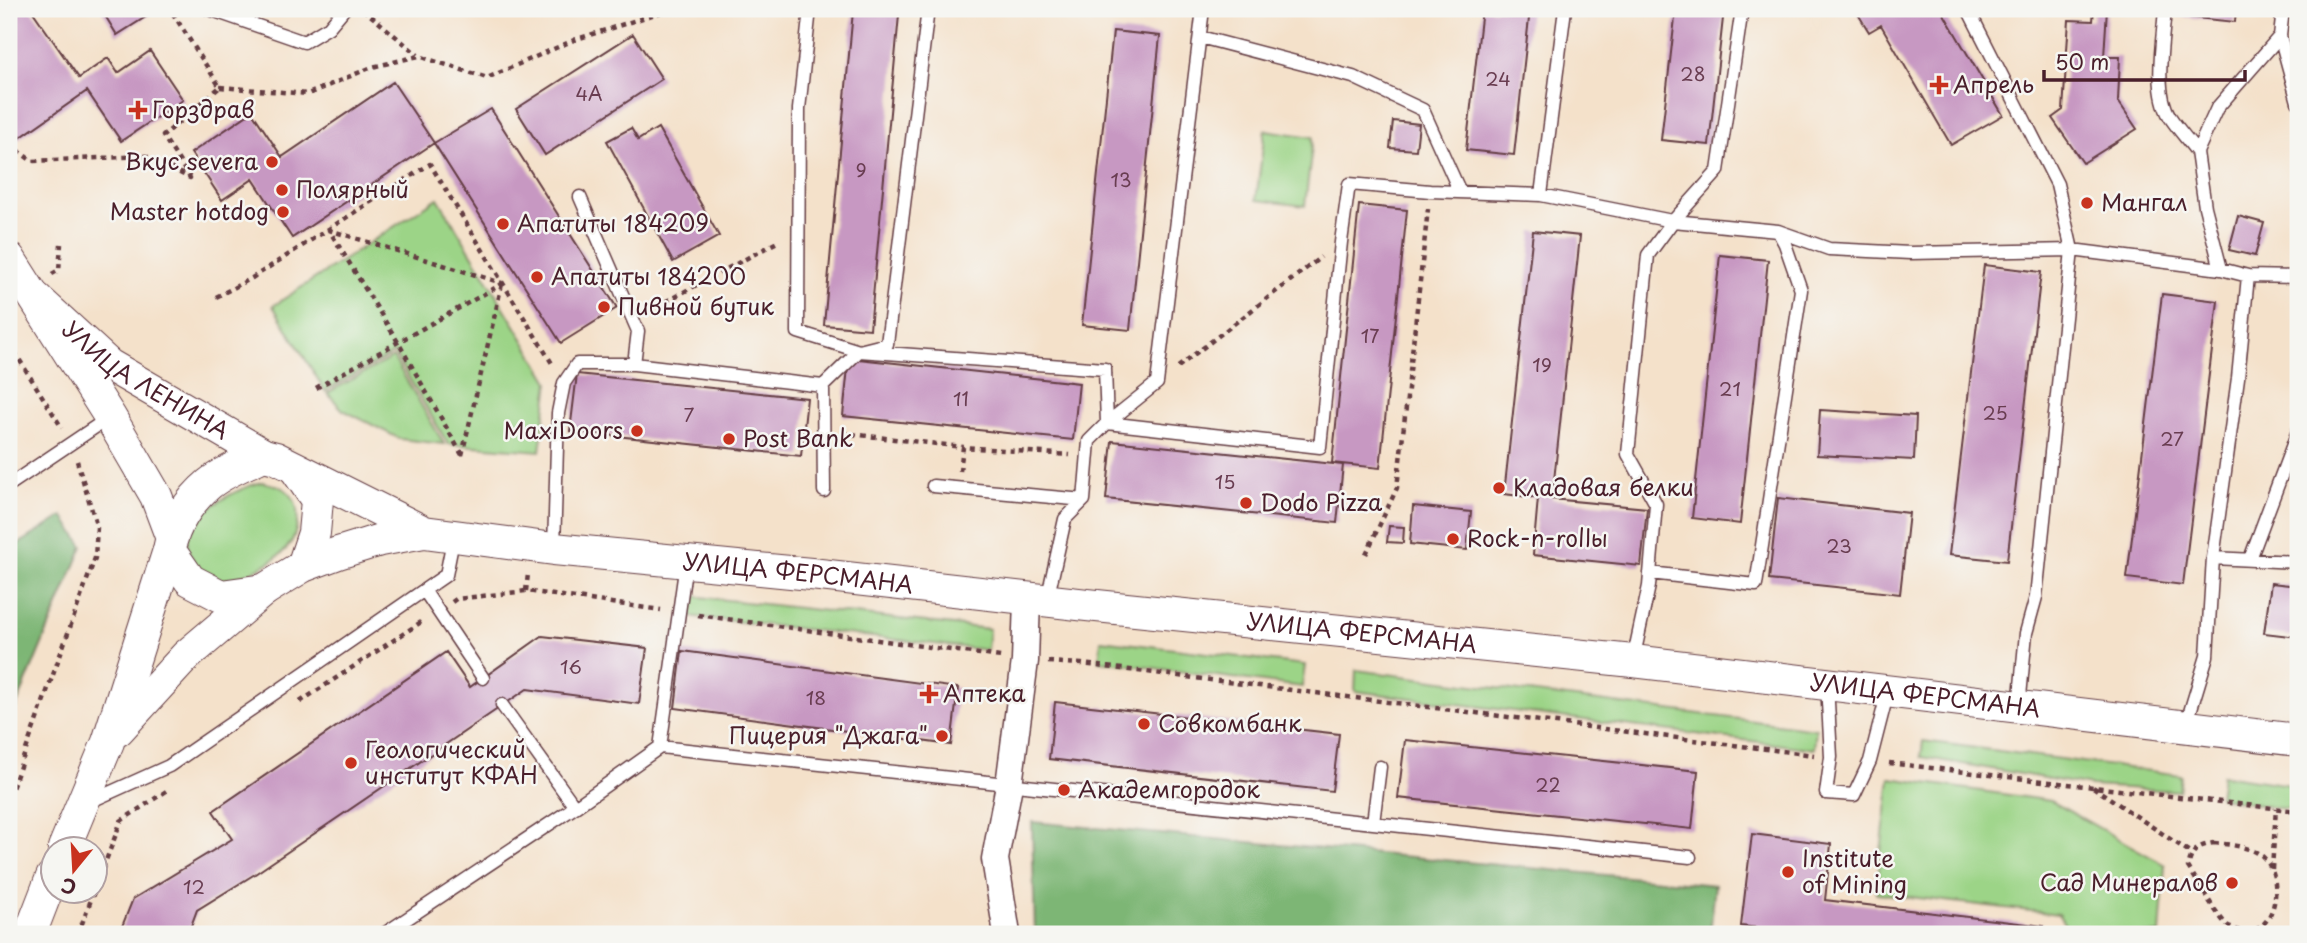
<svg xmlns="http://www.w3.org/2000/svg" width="2307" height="943" viewBox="0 0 2307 943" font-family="'Playpen Sans',sans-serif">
  <rect width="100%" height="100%" fill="#f6f6f2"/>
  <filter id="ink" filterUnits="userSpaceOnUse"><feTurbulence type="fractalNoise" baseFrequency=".0143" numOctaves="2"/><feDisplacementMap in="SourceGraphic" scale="14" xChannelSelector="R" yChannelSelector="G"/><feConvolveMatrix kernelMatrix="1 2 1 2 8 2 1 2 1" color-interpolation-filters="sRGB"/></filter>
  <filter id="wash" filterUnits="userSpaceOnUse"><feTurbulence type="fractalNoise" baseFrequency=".00686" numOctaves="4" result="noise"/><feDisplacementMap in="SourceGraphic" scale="28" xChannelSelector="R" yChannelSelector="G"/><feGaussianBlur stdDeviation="1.57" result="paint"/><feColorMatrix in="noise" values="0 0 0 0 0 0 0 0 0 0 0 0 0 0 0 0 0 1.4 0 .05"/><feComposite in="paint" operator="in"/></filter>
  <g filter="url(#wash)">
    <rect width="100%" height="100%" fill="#f4e1ca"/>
    <path fill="#9cd487" stroke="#737a59" stroke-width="2" d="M1265 130 1313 137 1305 206 1256 200Z
      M438 198 549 382 540 451 448 444 394 353 325 391 273 306Z
      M393 357 444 444 400 439 343 410 327 393Z
      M262 482C270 484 280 485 287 491 303 504 299 535 286 549 273 563 233 585 214 579 201 575 198 569 192 558 171 522 234 489 262 482Z
      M691 596 989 629 987 650 688 616Z
      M1101 640 1305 665 1302 687 1099 661Z
      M1356 670 1816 729 1814 749 1355 691Z
      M1923 741 2181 775 2179 791 2091 786 1921 757Z
      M2222 775 2298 786V809L2276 808 2219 797Z
      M1890 778 2051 801 2165 865 2160 934H2071L2058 914 1876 893Z"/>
    <path fill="#7db674" stroke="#646a50" stroke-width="2" d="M63 516 83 546 9 723V550Z
      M1032 822 1715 885 1710 934H1035Z"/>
    <g id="blocks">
      <path fill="#c798c2" d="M9 9H31L79 78 108 58 118 73 150 51 183 100 121 141 87 91 14 142 9 133Z
        M101 9H149L152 13 117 35Z
        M1482 9H1530L1514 155 1466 150Z
        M1676 9H1724L1709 145 1661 140Z
        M1855 9H1941L2003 115 1951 145 1881 25 1869 32Z
        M2094 9H2107L2104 57H2120L2118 101 2137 129 2083 163 2052 118 2063 110 2069 20 2093 21Z
        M2178 9H2236L2235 22 2177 16Z
        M853 11 899 15 870 329 824 325Z
        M1113 31 1160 36 1130 330 1082 325Z
        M633 34 662 79 545 155 516 109Z
        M393 82 434 143 292 238 253 179 222 200 191 153 252 112 282 157Z
        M491 109 617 308 561 343 434 143Z
        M1393 121 1419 124 1416 150 1390 148Z
        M631 128 638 140 658 128 719 236 673 262 607 141Z
        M1359 205 1407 210 1380 468 1332 463Z
        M2238 216 2264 223 2255 256 2229 250Z
        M1533 231 1580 236 1552 499 1647 508 1641 566 1533 555 1538 498 1504 494Z
        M1720 255 1768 260 1740 524 1692 518Z
        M1984 265 2041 272 2007 561 1949 555Z
        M2162 294 2218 301 2183 585 2127 578Z
        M849 358 1079 383 1073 440 843 416Z
        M577 374 807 398 801 456 570 431Z
        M1820 410 1916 416 1914 460 1817 455Z
        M1112 441 1343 465 1337 523 1106 499Z
        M1778 498 1909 513 1900 594 1769 580Z
        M1413 506 1471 512 1467 550 1410 544Z
        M1389 526 1404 527 1403 543 1387 542Z
        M2271 583 2298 586V637L2264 633Z
        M542 636 647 648 639 704 527 689 255 874 197 910 188 934H119L133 899 232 839 213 811 446 652 470 687Z
        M682 651 958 688 951 745 675 708Z
        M1055 702 1339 734 1332 791 1049 759Z
        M1405 740 1698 771 1692 829 1398 798Z
        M1752 834 1831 844 1825 900 2044 926 2043 934H1811L1741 926Z"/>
    </g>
  </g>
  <g filter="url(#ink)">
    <use href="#blocks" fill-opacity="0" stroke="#643c43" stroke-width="2"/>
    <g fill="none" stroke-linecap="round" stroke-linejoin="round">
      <g stroke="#643c43" stroke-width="15">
        <path id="service" d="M209 9 304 42 329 27 344 9
          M810 9 799 109 798 332 859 351 887 344 928 9
          M1742 9 1718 171 1673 221 1778 231 1829 249 1910 253 2072 250 2221 269 2248 276 2298 277
          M1968 9 2057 184 2072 250 2036 597 2026 633 2019 707
          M2165 9C2163 40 2153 90 2170 117 2177 128 2189 141 2197 152
          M2283 9 2280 36 2298 102
          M1200 37 1353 77 1423 110 1460 192
          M1541 195 1672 221
          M580 197 638 331 634 364
          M2221 269 2205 207 2197 152 2217 108 2280 36
          M823 386 824 491
          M1107 423 1320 447 1341 242 1349 184 1430 191 1541 195 1565 9
          M9 485 110 417
          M933 486 1084 500
          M554 548 558 413 564 383 577 364H634L823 386 859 351 1105 369 1107 423
          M2213 558 2298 562
          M2250 559 2298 431
          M1650 573 1756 585 1801 290 1785 244 1778 231
          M424 590 483 678
          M1047 600 1065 519 1084 500 1089 441 1107 423 1157 383 1203 9
          M1633 660 1649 586 1656 504 1628 454 1648 255 1673 221
          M1827 684 1831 757 1826 793 1854 795 1870 761 1888 691
          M502 705 575 807
          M2186 725 2207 656 2213 558 2238 378 2248 276
          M660 747 686 563
          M89 802 169 766 446 575 454 535
          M1373 823 1690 857
          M384 934 575 807 660 747 1373 823 1380 767"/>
      </g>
      <g stroke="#643c43" stroke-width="29">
        <path id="minor" d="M1007 934 995 859 1009 785 1025 661 1027 599"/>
      </g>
      <g stroke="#643c43" stroke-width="34">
        <g id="tertiary">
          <path d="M9 258 110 417 156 496 171 536"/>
          <path id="s1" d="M36 298 109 365 264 455 276 458 424 532"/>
          <path d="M295 468 317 500 314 533 303 566"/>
          <path id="s2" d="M169 550 190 580 221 596 264 590 303 566 338 553 380 540 424 532 554 549 811 574 1087 605 1633 661 2298 740"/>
          <path d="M118 730 186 656 264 590"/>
          <path d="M64 848 108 742 169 550C173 525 190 500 209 484 225 471 246 463 264 455"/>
          <path d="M30 934 52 877"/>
        </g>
      </g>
      <path stroke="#643c43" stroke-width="4.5" stroke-dasharray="5 5" stroke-linecap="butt" d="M363 9 418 55
        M220 87 308 94 372 67 419 56 487 78 574 40 671 9
        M9 144 32 161 146 156 190 178 163 136 220 87 170 9
        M52 274 59 270 61 244
        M216 297 252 278 430 164 553 365
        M648 311 779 241
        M9 343 62 428
        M1178 367 1321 257
        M316 388 502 284
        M842 433 963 447
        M462 455 398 342 329 230 502 283
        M462 455 502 284
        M960 471 963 447 1070 455
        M1366 554 1397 488 1428 209
        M526 591 528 574
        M452 602 456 599 526 591 661 610
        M698 615 1001 657
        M1048 662 1082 664 1814 755
        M300 702 424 620
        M1889 763 2298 811
        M2093 787 2191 853
        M9 797 95 558 97 527 77 461
        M2214 843C2227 844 2244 846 2256 852 2289 868 2278 943 2237 930 2234 928 2230 927 2227 925 2215 913 2198 882 2188 867 2192 850 2197 846 2214 843Z
        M2272 869 2276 808
        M2259 930 2265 934
        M78 934 121 821 168 790"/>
      <use href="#service" stroke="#fff" stroke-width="12"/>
      <use href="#minor" stroke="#fff" stroke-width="26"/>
      <use href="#tertiary" stroke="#fff" stroke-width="32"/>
    </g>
  </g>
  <g fill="#c8321e" stroke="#f6f6f2" stroke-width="2.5">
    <path d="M1935.5 74.5h7v7h7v7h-7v7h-7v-7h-7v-7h7z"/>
    <path d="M134.5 99.5h7v7h7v7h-7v7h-7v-7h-7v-7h7z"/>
    <circle cx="272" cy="162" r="7"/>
    <circle cx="282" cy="190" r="7"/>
    <circle cx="2087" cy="203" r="7"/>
    <circle cx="283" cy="212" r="7"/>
    <circle cx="503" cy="224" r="7"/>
    <circle cx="537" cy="277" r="7"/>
    <circle cx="604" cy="307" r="7"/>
    <circle cx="637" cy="431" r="7"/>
    <circle cx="729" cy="439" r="7"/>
    <circle cx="1499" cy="488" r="7"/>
    <circle cx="1246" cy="503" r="7"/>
    <circle cx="1453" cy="539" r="7"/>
    <path d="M925.5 683.5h7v7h7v7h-7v7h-7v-7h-7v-7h7z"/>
    <circle cx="1144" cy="724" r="7"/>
    <circle cx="942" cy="736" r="7"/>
    <circle cx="351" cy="763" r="7"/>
    <circle cx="1064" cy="790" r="7"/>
    <circle cx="1788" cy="872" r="7"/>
    <circle cx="2232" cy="883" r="7"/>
  </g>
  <g text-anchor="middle" stroke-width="5" stroke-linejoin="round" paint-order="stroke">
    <g font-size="19" fill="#693d51">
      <text x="1693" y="81">28</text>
      <text x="1498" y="86">24</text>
      <text x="589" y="101">4А</text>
      <text x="861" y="177">9</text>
      <text x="1121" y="187">13</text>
      <text x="1370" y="343">17</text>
      <text x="1542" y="372">19</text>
      <text x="1730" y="396">21</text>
      <text x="961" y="406">11</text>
      <text x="1995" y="420">25</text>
      <text x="689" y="422">7</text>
      <text x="2172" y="446">27</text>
      <text x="1225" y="489">15</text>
      <text x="1839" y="553">23</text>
      <text x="571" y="674">16</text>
      <text x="816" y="705">18</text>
      <text x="1548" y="792">22</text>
      <text x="194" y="894">12</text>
    </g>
    <g font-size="23" fill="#4a1f2b" stroke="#f6f6f2" text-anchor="start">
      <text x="1953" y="93">Апрель</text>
      <text x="152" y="118">Горздрав</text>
      <text x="258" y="170" text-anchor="end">Вкус severa</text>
      <text x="296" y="198">Полярный</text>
      <text x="2101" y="211">Мангал</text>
      <text x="269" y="220" text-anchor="end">Master hotdog</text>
      <text x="517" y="232">Апатиты 184209</text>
      <text x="551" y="285">Апатиты 184200</text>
      <text x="618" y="315">Пивной бутик</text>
      <text x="623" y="439" text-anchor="end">MaxiDoors</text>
      <text x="743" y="447">Post Bank</text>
      <text x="1513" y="496">Кладовая белки</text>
      <text x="1260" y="511">Dodo Pizza</text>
      <text x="1467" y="547">Rock-n-rollы</text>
      <text x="943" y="702">Аптека</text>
      <text x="1158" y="732">Совкомбанк</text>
      <text x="928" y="744" text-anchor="end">Пицерия "Джага"</text>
      <text x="365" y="758">Геологический<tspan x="365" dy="26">институт КФАН</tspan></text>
      <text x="1078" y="798">Академгородок</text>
      <text x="1802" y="867">Institute<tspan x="1802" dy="26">of Mining</tspan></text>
      <text x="2218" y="891" text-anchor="end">Сад Минералов</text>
    </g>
    <g font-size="23" fill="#4a1f2b" stroke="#f6f6f2">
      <text dy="8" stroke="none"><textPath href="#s1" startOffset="138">УЛИЦА ЛЕНИНА</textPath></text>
      <text dy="8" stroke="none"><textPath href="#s2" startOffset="663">УЛИЦА ФЕРСМАНА</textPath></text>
      <text dy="8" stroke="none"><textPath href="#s2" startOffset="1230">УЛИЦА ФЕРСМАНА</textPath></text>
      <text dy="8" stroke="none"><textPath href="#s2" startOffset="1797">УЛИЦА ФЕРСМАНА</textPath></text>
    </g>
  </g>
  <rect width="2307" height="943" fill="none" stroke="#f6f6f2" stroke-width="35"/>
  <g transform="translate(74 870) rotate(198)"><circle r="33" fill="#f6f6f2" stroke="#b1a0a2" stroke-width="2"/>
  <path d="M0-5L12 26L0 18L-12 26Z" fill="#c8321e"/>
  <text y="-10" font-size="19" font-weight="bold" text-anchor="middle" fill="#4a1f2b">С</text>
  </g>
  <path d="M2044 70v10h201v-10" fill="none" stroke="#4a1f2b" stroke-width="3.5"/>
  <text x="2055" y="70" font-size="21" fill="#4a1f2b" stroke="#f6f6f2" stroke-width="5" paint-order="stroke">50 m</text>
</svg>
